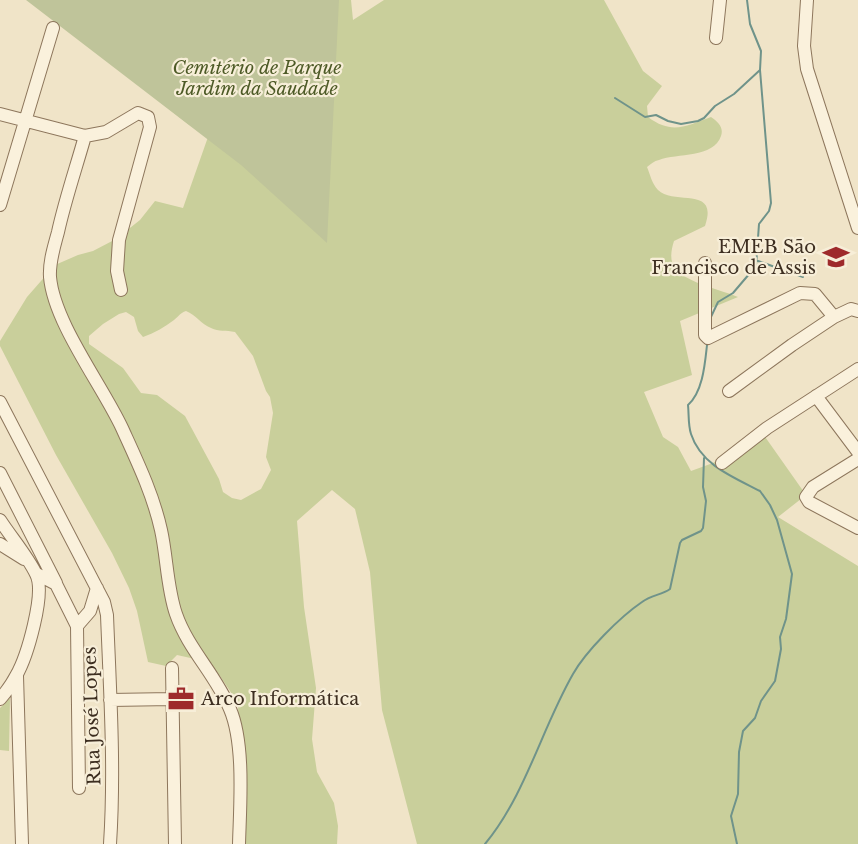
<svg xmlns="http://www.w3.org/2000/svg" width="858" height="844" viewBox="0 0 858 844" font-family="'Libre Baskerville',serif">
  <rect width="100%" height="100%" fill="#f0e4c8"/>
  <path fill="#c9cf9b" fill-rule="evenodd" d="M164 0H351L353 20 384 0H604L643 71 662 86 647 106 648 117C672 135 686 126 711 117 718 122 724 127 721 136 714 158 677 153 659 160 654 161 651 164 647 167 650 174 652 184 658 190 674 206 719 185 705 226L674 241C671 250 669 262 676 269 687 283 722 290 738 297L680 321 692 375 644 392 663 437 678 447 691 471 713 463 761 431 806 495 778 517 858 566V844H417L382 710 370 572 355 509 332 490 297 521 304 607 316 688 312 739 317 772 334 803 338 826 337 844H241L238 703 220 676 195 659 177 655 166 666 148 662 137 611 129 588 112 553 56 455 0 346V341L27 297 55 265 78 255 93 251 116 239 140 220 155 201 183 208 208 137 188 124 108 61ZM186 311C196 315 201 324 211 328 219 332 226 330 235 332L253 356 266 391 270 397 273 413 266 457 271 470 261 489 241 500 232 498 223 492 219 479 185 416 157 395 141 393 123 368 89 344V336L103 324 119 314 126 312 134 317 138 331 143 337C154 333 165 327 174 320 179 316 180 313 186 311Z
    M10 698 9 751 0 750V708Z"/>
  <path fill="#bfc49a" d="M26 0H339L327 243 241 165Z"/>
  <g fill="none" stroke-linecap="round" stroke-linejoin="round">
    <path stroke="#6f938a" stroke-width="2" d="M615 98 645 117 656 115 668 121 681 124 698 121 704 118 715 106 734 94 760 70
      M758 261 803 277
      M710 319 718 302 733 293 756 266 759 224 769 211 771 203 760 70 761 51 750 24 747 0
      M707 345C705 363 703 392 688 405 689 414 688 425 691 434 701 465 733 477 760 491L770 505 777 520 792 574 786 619 780 637 781 649 775 681 761 701 755 718 743 731 739 752 738 794 731 816 737 844
      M485 844C526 794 541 730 573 674 586 651 620 617 642 602 651 595 662 595 670 589L680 543 682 540 701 531 703 528 706 501 703 487 704 458"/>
    <g stroke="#8d765c" stroke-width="14">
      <path id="minor" d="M807 0 804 46 807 69 858 228
        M716 38 720 0
        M0 114 85 136 106 132 138 113 148 117 150 127 119 240 117 271 121 290
        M85 136C76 168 65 200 58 232 54 247 49 262 50 277 54 323 102 385 122 428 137 461 153 494 161 530 167 557 167 588 176 614 188 649 216 675 230 709 245 744 240 806 239 844
        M0 205 53 28
        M705 263V335L708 338 800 293 815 294 834 317 851 309 858 311
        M729 391 792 345 834 317
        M816 396 858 452
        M0 402 104 602 107 615C110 692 115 768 110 844
        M858 459 813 487 806 497 809 502 858 528
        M722 463 767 428 858 369
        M0 473 56 583
        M0 520C11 537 28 557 36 574 46 593 27 657 16 676 12 684 6 692 0 699
        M0 544 24 559
        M37 574 56 584 77 626 79 788
        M77 626 90 611 97 588
        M172 668 175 844
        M17 676 22 844
        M110 700 172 699"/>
    </g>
    <use href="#minor" stroke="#faf1dc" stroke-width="12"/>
  </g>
  <defs>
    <g id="school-bare" transform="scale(2.07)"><path d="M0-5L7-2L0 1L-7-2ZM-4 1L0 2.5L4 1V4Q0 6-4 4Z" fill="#9e2a2b" stroke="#f7eed8" stroke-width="2.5" paint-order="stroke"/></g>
    <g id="office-bare" transform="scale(2.07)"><path d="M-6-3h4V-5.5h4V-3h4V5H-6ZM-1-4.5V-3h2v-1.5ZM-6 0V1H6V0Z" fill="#9e2a2b" stroke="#f7eed8" stroke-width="2.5" paint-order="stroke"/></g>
  </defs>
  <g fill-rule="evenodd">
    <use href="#school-bare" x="836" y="257"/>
    <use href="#office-bare" x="181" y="699"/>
  </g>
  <g text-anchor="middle" stroke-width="4.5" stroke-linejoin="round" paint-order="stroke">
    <g font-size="18" font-style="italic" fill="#4d5a26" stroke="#f7eed8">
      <text x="257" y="74">Cemitério de Parque<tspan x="257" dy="21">Jardim da Saudade</tspan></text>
    </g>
    <g font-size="18" fill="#3d2e20" stroke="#f7eed8" text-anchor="end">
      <text x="816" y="253">EMEB São<tspan x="816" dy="21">Francisco de Assis</tspan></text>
      <text x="201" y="705" text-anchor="start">Arco Informática</text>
    </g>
    <g font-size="18" fill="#3d2e20" stroke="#f7eed8">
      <text transform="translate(92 716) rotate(-92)" y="6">Rua José Lopes</text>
    </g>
  </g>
</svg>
